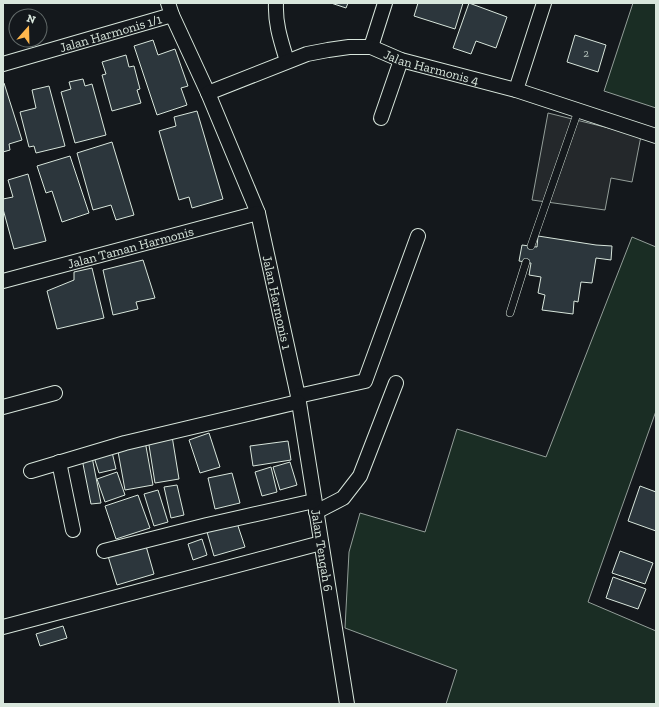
<svg xmlns="http://www.w3.org/2000/svg" width="659" height="707" font-family="'Zilla Slab',serif">
	<rect width="100%" height="100%" fill="#14181c"/>
	<g fill="#1a2d24" stroke="#939e99">
		<path d="M 633,3 L 656,3 L 656,108 L 604,91 Z"/>
		<path d="M 632,237 L 656,247 L 656,411 L 588,602 L 656,631 L 656,704 L 446,704 L 457,670 L 345,628 L 349,552 L 360,513 L 425,532 L 457,429 L 546,457 Z"/>
	</g>
	<path fill="#24282b" stroke="#939e99" d="M 548,113 L 641,136 L 632,182 L 611,178 L 605,210 L 532,200 Z"/>
	<g fill="#2c363c" stroke="#d8e6dc">
		<path d="M 331,3 L 348,3 L 346,8 Z"/>
		<path d="M 418,3 L 463,3 L 455,29 L 414,16 Z"/>
		<path d="M 469,3 L 507,17 L 496,48 L 476,41 L 471,54 L 453,48 Z"/>
		<path d="M 575,35 L 606,45 L 598,72 L 567,62 Z"/>
		<path d="M 153,40 L 158,55 L 175,49 L 188,86 L 181,88 L 187,105 L 157,115 L 134,46 Z"/>
		<path d="M 126,55 L 129,67 L 134,66 L 140,89 L 137,90 L 141,103 L 112,111 L 102,75 L 106,74 L 102,62 Z"/>
		<path d="M 83,79 L 85,86 L 92,84 L 106,135 L 75,143 L 61,92 L 71,89 L 69,82 Z"/>
		<path d="M 4,83 L 22,140 L 9,144 L 10,150 L 3,152 L 3,84 Z"/>
		<path d="M 49,86 L 65,146 L 36,153 L 34,146 L 29,147 L 20,112 L 36,108 L 32,90 Z"/>
		<path d="M 197,111 L 223,199 L 192,208 L 189,197 L 179,200 L 159,131 L 176,126 L 174,117 Z"/>
		<path d="M 112,142 L 134,215 L 116,220 L 111,205 L 93,210 L 77,153 Z"/>
		<path d="M 70,156 L 89,213 L 62,222 L 52,191 L 46,193 L 37,166 Z"/>
		<path d="M 28,174 L 46,241 L 14,249 L 3,209 L 3,199 L 13,197 L 8,180 Z"/>
		<path d="M 538,236 L 596,245 L 612,246 L 611,260 L 596,258 L 592,283 L 581,282 L 578,302 L 574,301 L 573,314 L 542,310 L 545,295 L 538,293 L 541,277 L 529,275 L 531,263 L 519,261 L 522,245 L 537,247 Z"/>
		<path d="M 143,260 L 155,298 L 136,302 L 138,309 L 113,315 L 103,270 Z"/>
		<path d="M 92,268 L 104,318 L 57,329 L 47,291 L 74,280 L 74,272 Z"/>
		<path d="M 209,433 L 220,467 L 200,473 L 189,440 Z"/>
		<path d="M 172,436 L 179,479 L 155,483 L 148,439 Z"/>
		<path d="M 145,441 L 153,485 L 125,490 L 117,446 Z"/>
		<path d="M 288,441 L 291,460 L 253,466 L 250,446 Z"/>
		<path d="M 112,452 L 116,469 L 99,473 L 94,457 Z"/>
		<path d="M 92,457 L 101,503 L 91,504 L 82,459 Z"/>
		<path d="M 290,462 L 297,485 L 280,490 L 273,467 Z"/>
		<path d="M 271,467 L 277,492 L 262,496 L 255,472 Z"/>
		<path d="M 117,472 L 125,495 L 105,502 L 97,479 Z"/>
		<path d="M 232,473 L 240,503 L 215,509 L 208,478 Z"/>
		<path d="M 177,485 L 184,515 L 171,518 L 164,487 Z"/>
		<path d="M 640,486 L 656,492 L 656,531 L 628,521 Z"/>
		<path d="M 158,490 L 168,522 L 154,526 L 144,494 Z"/>
		<path d="M 138,495 L 150,528 L 116,539 L 105,506 Z"/>
		<path d="M 237,523 L 245,547 L 214,556 L 207,532 Z"/>
		<path d="M 202,539 L 207,555 L 193,560 L 188,544 Z"/>
		<path d="M 146,546 L 154,574 L 117,585 L 108,556 Z"/>
		<path d="M 620,551 L 653,563 L 645,584 L 612,573 Z"/>
		<path d="M 613,577 L 646,589 L 638,609 L 606,598 Z"/>
		<path d="M 63,626 L 67,638 L 40,646 L 36,634 Z"/>
	</g>
	<g fill="none" stroke-linecap="round" stroke-linejoin="round">
		<defs>
			<g id="lane">
				<path d="M 531,246 L 578,111"/>
				<path d="M 510,313 L 526,262"/>
			</g>
			<g id="street">
				<path id="s1" d="M 168,3 L 172,15 L 208,93 L 258,213 L 298,396 L 347,704"/>
				<path d="M 276,3 C 275,24 281,41 287,61"/>
				<path d="M 371,47 L 385,3"/>
				<path id="s2" d="M 3,64 L 172,15"/>
				<path d="M 516,90 L 544,3"/>
				<path id="s3" d="M 208,93 L 307,54 L 328,50 L 349,47 L 371,47 L 401,60 L 516,90 L 656,136"/>
				<path d="M 381,118 L 401,60"/>
				<path id="s4" d="M 3,281 L 258,213"/>
				<path d="M 298,396 L 365,381 L 418,236"/>
				<path d="M 3,407 L 55,393"/>
				<path d="M 59,462 L 73,530"/>
				<path d="M 31,471 L 125,443 L 298,402"/>
				<path d="M 316,512 L 343,498 L 360,476 L 396,383"/>
				<path d="M 104,551 L 207,525 L 314,501"/>
				<path d="M 3,627 L 321,543"/>
			</g>
		</defs>
		<use href="#lane" stroke="#d8e6dc" stroke-width="8"/>
		<use href="#street" stroke="#d8e6dc" stroke-width="16"/>
		<use href="#lane" stroke="#14181c" stroke-width="7"/>
		<use href="#street" stroke="#14181c" stroke-width="14"/>
	</g>
	<g text-anchor="middle" stroke-width="3" stroke-linejoin="round" paint-order="stroke">
		<g font-size="11" fill="#adbab4">
			<text x="586" y="57">2</text>
		</g>
		<g font-size="13" fill="#d8e6dc" stroke="#14181c">
			<text dy="5" stroke="none"><textPath href="#s2" startOffset="112">Jalan Harmonis 1/1</textPath></text>
			<text dy="5" stroke="none"><textPath href="#s3" startOffset="235">Jalan Harmonis 4</textPath></text>
			<text dy="5" stroke="none"><textPath href="#s4" startOffset="132">Jalan Taman Harmonis</textPath></text>
			<text dy="5" stroke="none"><textPath href="#s1" startOffset="320">Jalan Harmonis 1</textPath></text>
			<text dy="5" stroke="none"><textPath href="#s1" startOffset="572">Jalan Tengah 6</textPath></text>
		</g>
	</g>
	<rect width="659" height="707" fill="none" stroke="#d8e6dc" stroke-width="8"/>
	<g transform="translate(28 28) rotate(20)"><circle r="19" fill="#14181c" stroke="#626a69"/>
	<path d="M0-3L7 15L0 10L-7 15Z" fill="#ffb74d"/>
	<text y="-6" font-size="11" font-weight="bold" text-anchor="middle" fill="#d8e6dc">N</text>
	</g>
</svg>
